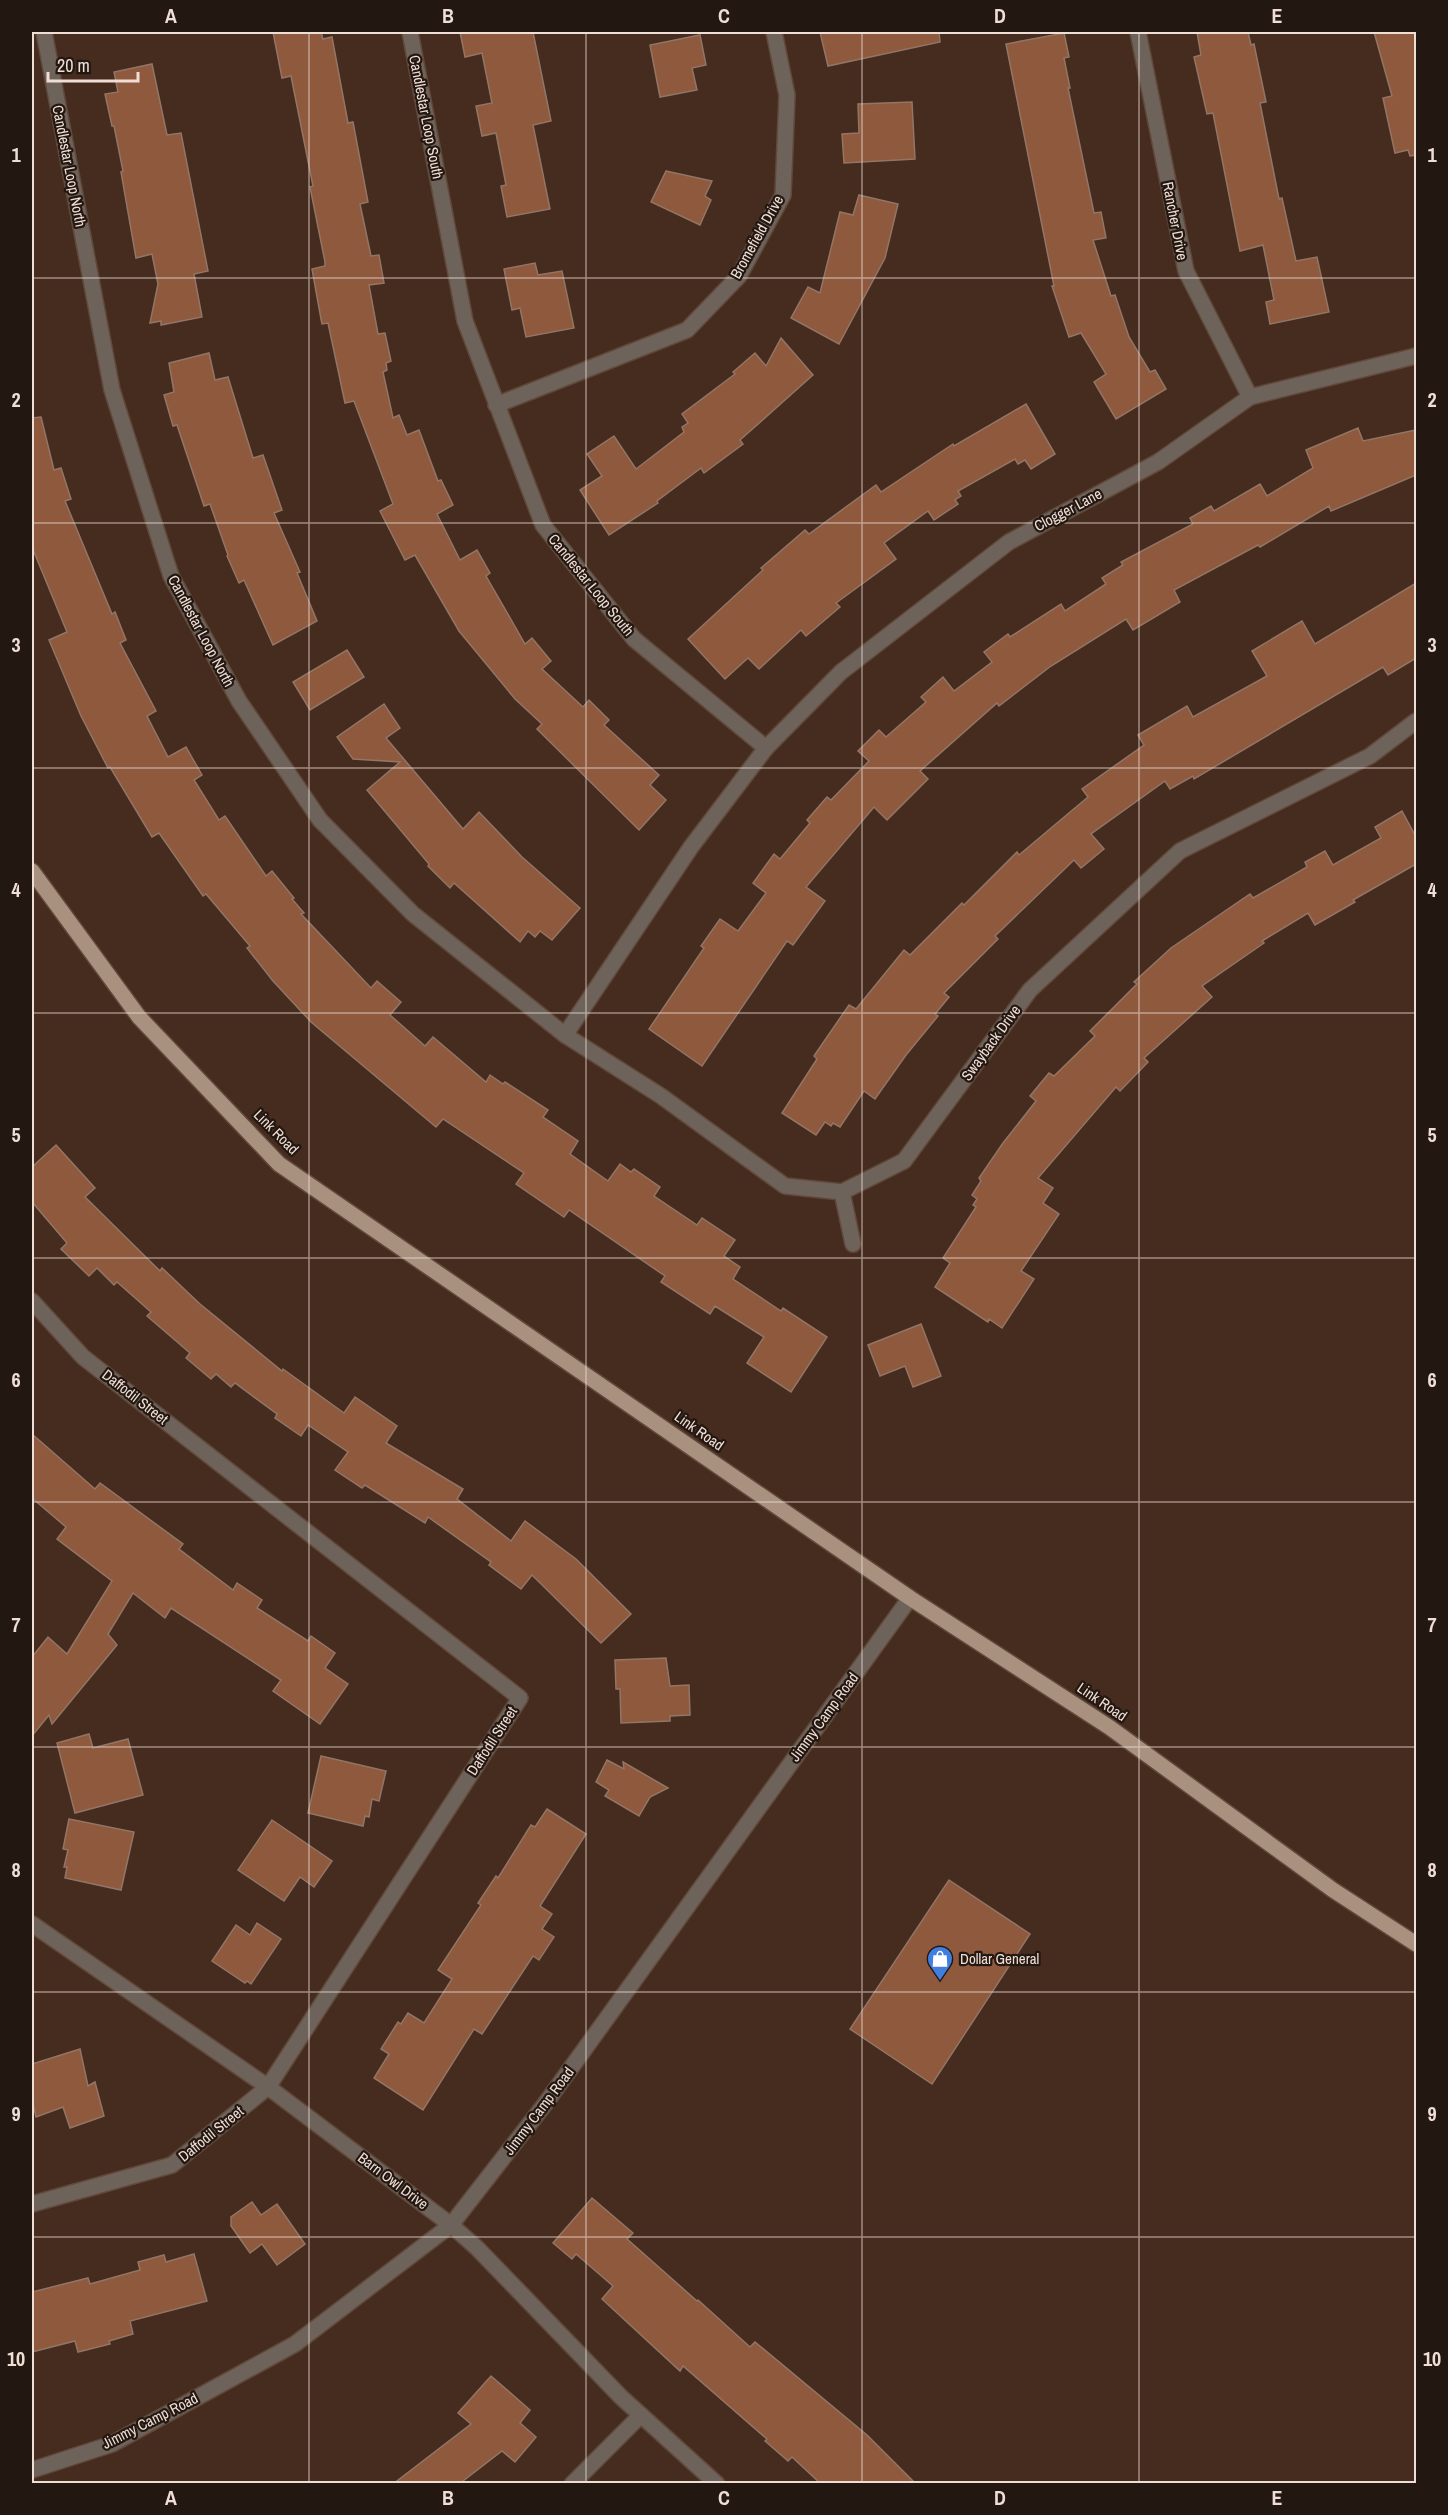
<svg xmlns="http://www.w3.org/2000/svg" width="1448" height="2515" font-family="'Archivo Narrow',sans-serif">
	<rect width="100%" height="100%" fill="#452c1e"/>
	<g fill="#8e593d" stroke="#937566" stroke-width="1.5">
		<path d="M 273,32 L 321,32 L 323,39 L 332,37 L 348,123 L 353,122 L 368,202 L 360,204 L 371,256 L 379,255 L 384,283 L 369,285 L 378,334 L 385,333 L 391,361 L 386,363 L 387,370 L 383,372 L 393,418 L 399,415 L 407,435 L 419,430 L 438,481 L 441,480 L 453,505 L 437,514 L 460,560 L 477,550 L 490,573 L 486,576 L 525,644 L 532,638 L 551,661 L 542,669 L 583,707 L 589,700 L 609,720 L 604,725 L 659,775 L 650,785 L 666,800 L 639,830 L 537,729 L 542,724 L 515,699 L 459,631 L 415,555 L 405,560 L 380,511 L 393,504 L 354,401 L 345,403 L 328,323 L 322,324 L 321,319 L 312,269 L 325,266 L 325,262 L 310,187 L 313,186 L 291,76 L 282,78 Z"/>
		<path d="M 460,32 L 533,32 L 551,121 L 533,125 L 550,209 L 507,217 L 501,186 L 506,185 L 496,133 L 482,136 L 476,106 L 492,103 L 482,53 L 465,57 Z"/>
		<path d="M 820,32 L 939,32 L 940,42 L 828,66 Z"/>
		<path d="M 1197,32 L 1248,32 L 1251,45 L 1254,44 L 1266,102 L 1260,103 L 1279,199 L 1282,198 L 1296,261 L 1317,257 L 1329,312 L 1270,324 L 1266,302 L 1274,300 L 1263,245 L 1240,251 L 1213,113 L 1207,114 L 1194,57 L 1201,55 Z"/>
		<path d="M 1374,32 L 1416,32 L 1416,155 L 1410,156 L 1408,150 L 1395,153 L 1383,98 L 1392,96 Z"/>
		<path d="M 1064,33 L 1069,57 L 1064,58 L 1070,88 L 1068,88 L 1094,213 L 1101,212 L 1106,238 L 1093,240 L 1111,296 L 1115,295 L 1129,337 L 1150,372 L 1155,370 L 1166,389 L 1116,419 L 1094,382 L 1106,374 L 1081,333 L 1069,337 L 1052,286 L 1054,286 L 1006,44 Z"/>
		<path d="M 700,35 L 706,65 L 692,68 L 697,90 L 660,97 L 650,45 Z"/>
		<path d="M 152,64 L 167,135 L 181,133 L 208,271 L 194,274 L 202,317 L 161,325 L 161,321 L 150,323 L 158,284 L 152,254 L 136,258 L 121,172 L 123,171 L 114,126 L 112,126 L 105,94 L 118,92 L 114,72 Z"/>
		<path d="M 912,102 L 915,159 L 844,163 L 842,134 L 859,133 L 858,104 Z"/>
		<path d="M 666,171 L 712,181 L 705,196 L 711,200 L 700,225 L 651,202 Z"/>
		<path d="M 859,195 L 898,204 L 885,258 L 839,344 L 791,318 L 808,287 L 820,293 L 840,212 L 853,215 Z"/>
		<path d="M 535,263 L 538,275 L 562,271 L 574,328 L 526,337 L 520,308 L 512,310 L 504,269 Z"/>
		<path d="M 781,338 L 813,375 L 740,440 L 743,444 L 704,473 L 701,468 L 657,501 L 658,503 L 609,535 L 580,490 L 602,476 L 587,454 L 614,436 L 636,469 L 684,432 L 682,427 L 688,423 L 682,414 L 735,374 L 733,372 L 755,353 L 766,366 Z"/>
		<path d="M 209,353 L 215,380 L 228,377 L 253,458 L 263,455 L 282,510 L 274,513 L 300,572 L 297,573 L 317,621 L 273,645 L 244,580 L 239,583 L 227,556 L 228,555 L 210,504 L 204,506 L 177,425 L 173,426 L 164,395 L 174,392 L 169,363 Z"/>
		<path d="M 1026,404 L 1055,454 L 1031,469 L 1025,460 L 1018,464 L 1015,459 L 958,491 L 961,496 L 955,500 L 958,504 L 934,520 L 928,511 L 884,543 L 896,559 L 836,603 L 840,607 L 806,636 L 801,630 L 759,669 L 748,658 L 725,679 L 688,639 L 763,570 L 761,568 L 805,530 L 809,534 L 876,485 L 881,492 L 953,444 L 954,446 Z"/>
		<path d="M 41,417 L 54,470 L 61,468 L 71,499 L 65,501 L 112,614 L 115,612 L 126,640 L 120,643 L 156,711 L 147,716 L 168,757 L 186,747 L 202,775 L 194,780 L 219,820 L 225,816 L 266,876 L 272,871 L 294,898 L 292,899 L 304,913 L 301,914 L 371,988 L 377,981 L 401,1002 L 390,1015 L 425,1046 L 433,1037 L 486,1082 L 490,1075 L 503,1084 L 505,1082 L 548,1110 L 543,1117 L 578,1141 L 570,1154 L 608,1181 L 620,1164 L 631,1172 L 634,1169 L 660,1187 L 654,1196 L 697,1225 L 702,1218 L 735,1240 L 724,1256 L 740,1267 L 733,1279 L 781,1311 L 783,1308 L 827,1337 L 791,1392 L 747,1363 L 764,1337 L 715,1306 L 710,1314 L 661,1282 L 665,1276 L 569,1210 L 564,1217 L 516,1184 L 524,1173 L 443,1119 L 436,1127 L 311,1022 L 273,981 L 247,948 L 250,946 L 206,894 L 203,896 L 159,833 L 152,837 L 110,767 L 108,768 L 81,716 L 49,640 L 67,632 L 32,547 L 32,418 Z"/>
		<path d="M 1358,428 L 1363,441 L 1416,430 L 1416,475 L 1331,511 L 1329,506 L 1260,547 L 1258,545 L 1174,590 L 1180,602 L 1133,630 L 1126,619 L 1051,666 L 999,706 L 997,703 L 920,771 L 928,779 L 887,820 L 874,807 L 806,887 L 825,901 L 793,945 L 787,941 L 702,1066 L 649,1029 L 704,948 L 701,946 L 720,919 L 738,931 L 766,893 L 753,883 L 774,854 L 780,859 L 810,823 L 807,820 L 827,797 L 831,800 L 869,761 L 858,751 L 879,730 L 886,737 L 926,702 L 921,697 L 943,677 L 954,691 L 992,662 L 984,652 L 1008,634 L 1010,637 L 1061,604 L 1065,611 L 1106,584 L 1102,578 L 1123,565 L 1121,562 L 1193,524 L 1190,518 L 1211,506 L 1214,511 L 1260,484 L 1267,496 L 1313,468 L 1306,450 Z"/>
		<path d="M 1416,583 L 1416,658 L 1388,675 L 1383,667 L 1194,779 L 1193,776 L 1170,789 L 1165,781 L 1091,834 L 1104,849 L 1081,868 L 1074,860 L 995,936 L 998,939 L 944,993 L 949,997 L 935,1014 L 938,1016 L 906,1055 L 875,1099 L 864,1091 L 840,1127 L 833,1123 L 831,1126 L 825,1122 L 816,1135 L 782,1113 L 817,1059 L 814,1056 L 849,1005 L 856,1009 L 904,950 L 910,955 L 962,903 L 964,905 L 1017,852 L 1019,855 L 1088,797 L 1082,789 L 1144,745 L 1138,735 L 1187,706 L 1193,717 L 1267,676 L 1252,651 L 1302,621 L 1315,644 Z"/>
		<path d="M 347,650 L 364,677 L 310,710 L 293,682 Z"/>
		<path d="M 384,704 L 400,728 L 386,738 L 463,829 L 479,812 L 522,857 L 580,908 L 552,940 L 540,931 L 535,937 L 528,931 L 520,942 L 454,883 L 450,888 L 428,866 L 429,864 L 367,790 L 400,762 L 353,759 L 337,737 Z"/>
		<path d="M 1402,811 L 1416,837 L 1416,864 L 1353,900 L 1355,902 L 1315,925 L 1308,913 L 1262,941 L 1264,943 L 1202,986 L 1212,997 L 1144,1058 L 1148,1062 L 1120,1091 L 1116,1087 L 1038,1178 L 1053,1188 L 1043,1203 L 1059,1214 L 1021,1271 L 1034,1279 L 1002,1328 L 989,1319 L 988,1322 L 935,1287 L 950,1263 L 943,1258 L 976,1207 L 973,1205 L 977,1199 L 972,1195 L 981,1181 L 979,1178 L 1003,1143 L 1036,1101 L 1030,1096 L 1049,1073 L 1054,1076 L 1095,1036 L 1090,1031 L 1137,984 L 1134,982 L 1171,948 L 1250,894 L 1253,898 L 1307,867 L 1305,862 L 1325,851 L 1333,865 L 1381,838 L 1375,827 Z"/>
		<path d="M 56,1145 L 95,1188 L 85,1197 L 160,1271 L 162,1268 L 200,1304 L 282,1371 L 283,1369 L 344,1413 L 355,1397 L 397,1426 L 386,1443 L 463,1489 L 457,1499 L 511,1541 L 525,1521 L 576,1559 L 631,1614 L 601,1643 L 532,1575 L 521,1589 L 489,1565 L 491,1562 L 428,1517 L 425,1523 L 365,1485 L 362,1488 L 335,1470 L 348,1452 L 308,1425 L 301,1436 L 275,1418 L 277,1414 L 235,1383 L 231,1387 L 216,1374 L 211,1379 L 186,1358 L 190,1353 L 147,1316 L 151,1312 L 117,1282 L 114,1285 L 97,1268 L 89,1276 L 61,1249 L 67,1243 L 32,1202 L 32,1167 Z"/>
		<path d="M 921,1324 L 941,1376 L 913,1387 L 905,1366 L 880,1376 L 868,1345 Z"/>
		<path d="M 32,1434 L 95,1489 L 100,1483 L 183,1544 L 179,1549 L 233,1590 L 237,1583 L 262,1600 L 257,1608 L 308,1641 L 311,1636 L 335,1653 L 325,1668 L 348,1684 L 320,1724 L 273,1691 L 281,1680 L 171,1608 L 165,1618 L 133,1593 L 108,1634 L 117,1645 L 52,1724 L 49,1715 L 32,1736 L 32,1657 L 48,1637 L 67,1654 L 112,1581 L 57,1539 L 66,1527 L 32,1498 Z"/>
		<path d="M 666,1658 L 670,1686 L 689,1685 L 690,1715 L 670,1716 L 670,1721 L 621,1723 L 620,1689 L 616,1689 L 615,1660 Z"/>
		<path d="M 89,1734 L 93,1748 L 128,1739 L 143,1795 L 75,1813 L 57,1743 Z"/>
		<path d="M 321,1756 L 386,1771 L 379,1801 L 372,1799 L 369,1817 L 365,1816 L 363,1826 L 308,1813 Z"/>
		<path d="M 607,1760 L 624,1769 L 623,1762 L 668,1788 L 650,1797 L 639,1816 L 605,1796 L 609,1790 L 596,1782 Z"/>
		<path d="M 547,1809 L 586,1834 L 540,1906 L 552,1914 L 542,1929 L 554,1937 L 539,1960 L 533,1956 L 482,2034 L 474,2029 L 423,2110 L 374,2078 L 389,2054 L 381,2049 L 398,2022 L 401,2024 L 408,2013 L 424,2023 L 452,1979 L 438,1970 L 481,1905 L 478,1903 L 496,1876 L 498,1878 L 531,1825 L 535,1827 Z"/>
		<path d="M 69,1819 L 134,1832 L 121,1890 L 65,1878 L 67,1867 L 64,1867 L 68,1850 L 63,1849 Z"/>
		<path d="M 272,1820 L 332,1861 L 314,1887 L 300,1877 L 284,1901 L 238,1870 Z"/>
		<path d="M 949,1880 L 1030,1934 L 932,2084 L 850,2029 Z"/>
		<path d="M 257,1923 L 281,1939 L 251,1984 L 247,1981 L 245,1983 L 212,1961 L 236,1925 L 250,1935 Z"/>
		<path d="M 80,2049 L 88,2086 L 95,2082 L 104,2116 L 70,2128 L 63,2107 L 36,2117 L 32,2099 L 32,2064 Z"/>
		<path d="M 592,2198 L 633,2233 L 627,2239 L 697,2301 L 698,2300 L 750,2347 L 755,2342 L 867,2435 L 916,2484 L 821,2484 L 792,2457 L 788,2461 L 765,2441 L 767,2439 L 683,2366 L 680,2371 L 602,2299 L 613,2286 L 576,2254 L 572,2259 L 553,2243 Z"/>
		<path d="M 252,2202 L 261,2215 L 277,2204 L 305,2244 L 277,2265 L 262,2244 L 250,2253 L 231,2226 L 231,2217 Z"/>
		<path d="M 194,2254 L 207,2301 L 130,2321 L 133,2334 L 109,2341 L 110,2344 L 78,2352 L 75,2341 L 32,2352 L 32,2292 L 88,2278 L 90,2284 L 140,2270 L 138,2262 L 164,2255 L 166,2262 Z"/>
		<path d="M 491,2376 L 530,2410 L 520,2423 L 536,2437 L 515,2462 L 502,2451 L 459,2484 L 393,2484 L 471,2424 L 458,2413 Z"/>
	</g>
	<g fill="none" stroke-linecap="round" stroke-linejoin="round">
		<defs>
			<g id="minor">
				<path d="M 44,32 L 112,390 L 171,576 L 239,701 L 320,820 L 413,914 L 565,1035 L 661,1096 L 785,1186 L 842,1192 L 904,1161 L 1030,990 L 1180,851 L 1370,756 L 1416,721"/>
				<path d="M 410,32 L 465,321 L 543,525 L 634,639 L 766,748 L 691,847 L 565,1035"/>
				<path d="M 1138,32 L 1186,271 L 1250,397"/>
				<path d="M 496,405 L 687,330 L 739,276 L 783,195 L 787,95 L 774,32"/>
				<path d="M 766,748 L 841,672 L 1009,542 L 1158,462 L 1250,397 L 1416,356"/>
				<path d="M 842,1192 L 853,1244"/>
				<path d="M 32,1301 L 83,1357 L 520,1698 L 268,2087 L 172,2165 L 32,2204"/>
				<path d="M 32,1924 L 268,2087 L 451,2225 L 477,2248 L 621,2397 L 717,2484"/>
				<path d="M 32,2470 L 112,2444 L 295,2344 L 451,2225 L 545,2104 L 910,1598"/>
				<path d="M 572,2484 L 641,2415"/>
			</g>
			<path id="major" d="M 32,871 L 139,1017 L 279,1164 L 910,1598 L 1109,1727 L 1333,1890 L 1416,1944"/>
		</defs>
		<use href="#minor" stroke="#60483b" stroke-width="18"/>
		<use href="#major" stroke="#60483b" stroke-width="18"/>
		<use href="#minor" stroke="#6e635a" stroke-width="15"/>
		<use href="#major" stroke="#a8927f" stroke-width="15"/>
	</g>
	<path fill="none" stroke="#efded5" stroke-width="1.5" stroke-opacity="0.55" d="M 309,32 L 309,2484M 586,32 L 586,2484M 862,32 L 862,2484M 1139,32 L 1139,2484M 32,278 L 1416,278M 32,523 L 1416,523M 32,768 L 1416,768M 32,1013 L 1416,1013M 32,1258 L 1416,1258M 32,1502 L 1416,1502M 32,1747 L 1416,1747M 32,1992 L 1416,1992M 32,2237 L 1416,2237"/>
	<defs>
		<symbol id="shop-pin" viewBox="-11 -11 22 30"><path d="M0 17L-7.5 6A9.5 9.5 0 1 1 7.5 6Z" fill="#3f7fe0" stroke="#231711"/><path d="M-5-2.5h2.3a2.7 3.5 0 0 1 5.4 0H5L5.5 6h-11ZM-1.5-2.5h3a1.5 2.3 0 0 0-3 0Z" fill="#fff"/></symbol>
	</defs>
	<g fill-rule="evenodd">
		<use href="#shop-pin" x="925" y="1944" width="30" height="40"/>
	</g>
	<g text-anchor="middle" stroke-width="4.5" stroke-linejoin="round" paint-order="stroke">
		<g font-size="15" fill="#efded5" stroke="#231711">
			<text transform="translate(426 117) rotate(79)" y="5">Candlestar Loop South</text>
			<text transform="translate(69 166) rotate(79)" y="5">Candlestar Loop North</text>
			<text transform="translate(1175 221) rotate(79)" y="5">Rancher Drive</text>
			<text transform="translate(757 237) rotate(-61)" y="5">Bromefield Drive</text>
			<text transform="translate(1068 510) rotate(-28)" y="5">Clogger Lane</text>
			<text transform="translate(591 585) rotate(51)" y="5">Candlestar Loop South</text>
			<text transform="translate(201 631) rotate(62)" y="5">Candlestar Loop North</text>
			<text transform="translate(991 1043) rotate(-54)" y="5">Swayback Drive</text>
			<text transform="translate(276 1132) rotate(45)" y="5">Link Road</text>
			<text transform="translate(135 1397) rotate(38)" y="5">Daffodil Street</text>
			<text transform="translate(699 1431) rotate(35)" y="5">Link Road</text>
			<text transform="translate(1102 1702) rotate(34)" y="5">Link Road</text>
			<text transform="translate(824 1717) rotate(-54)" y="5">Jimmy Camp Road</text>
			<text transform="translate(492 1741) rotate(-57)" y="5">Daffodil Street</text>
			<text transform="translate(539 2111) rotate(-53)" y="5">Jimmy Camp Road</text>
			<text transform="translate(211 2134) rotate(-39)" y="5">Daffodil Street</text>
			<text transform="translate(393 2181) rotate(37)" y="5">Barn Owl Drive</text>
			<text transform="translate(150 2421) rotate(-27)" y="5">Jimmy Camp Road</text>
		</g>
		<g font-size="15" fill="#efded5" stroke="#231711" text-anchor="start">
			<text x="960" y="1964">Dollar General</text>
		</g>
	</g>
	<rect width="1448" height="2515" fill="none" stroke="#231711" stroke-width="66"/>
	<path d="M48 72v9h90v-9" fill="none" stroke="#efded5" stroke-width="3"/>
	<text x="57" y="72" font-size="18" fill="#efded5" stroke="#231711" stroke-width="4.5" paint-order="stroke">20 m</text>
	<rect x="33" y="33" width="1382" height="2449" fill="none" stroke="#efded5" stroke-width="2"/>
	<g font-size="20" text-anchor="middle" font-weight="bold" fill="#efded5">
		<text x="171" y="23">A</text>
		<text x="448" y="23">B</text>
		<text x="724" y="23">C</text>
		<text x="1000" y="23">D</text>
		<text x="1277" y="23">E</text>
		<text x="16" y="162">1</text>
		<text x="1432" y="162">1</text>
		<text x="16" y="407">2</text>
		<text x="1432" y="407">2</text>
		<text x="16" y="652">3</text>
		<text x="1432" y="652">3</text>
		<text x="16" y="897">4</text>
		<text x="1432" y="897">4</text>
		<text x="16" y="1142">5</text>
		<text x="1432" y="1142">5</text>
		<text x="16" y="1387">6</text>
		<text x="1432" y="1387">6</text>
		<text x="16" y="1632">7</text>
		<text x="1432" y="1632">7</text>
		<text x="16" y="1877">8</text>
		<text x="1432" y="1877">8</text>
		<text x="16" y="2121">9</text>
		<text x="1432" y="2121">9</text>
		<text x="16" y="2366">10</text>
		<text x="1432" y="2366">10</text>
		<text x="171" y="2505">A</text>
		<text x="448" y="2505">B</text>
		<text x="724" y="2505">C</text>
		<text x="1000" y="2505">D</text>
		<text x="1277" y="2505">E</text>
	</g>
</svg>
